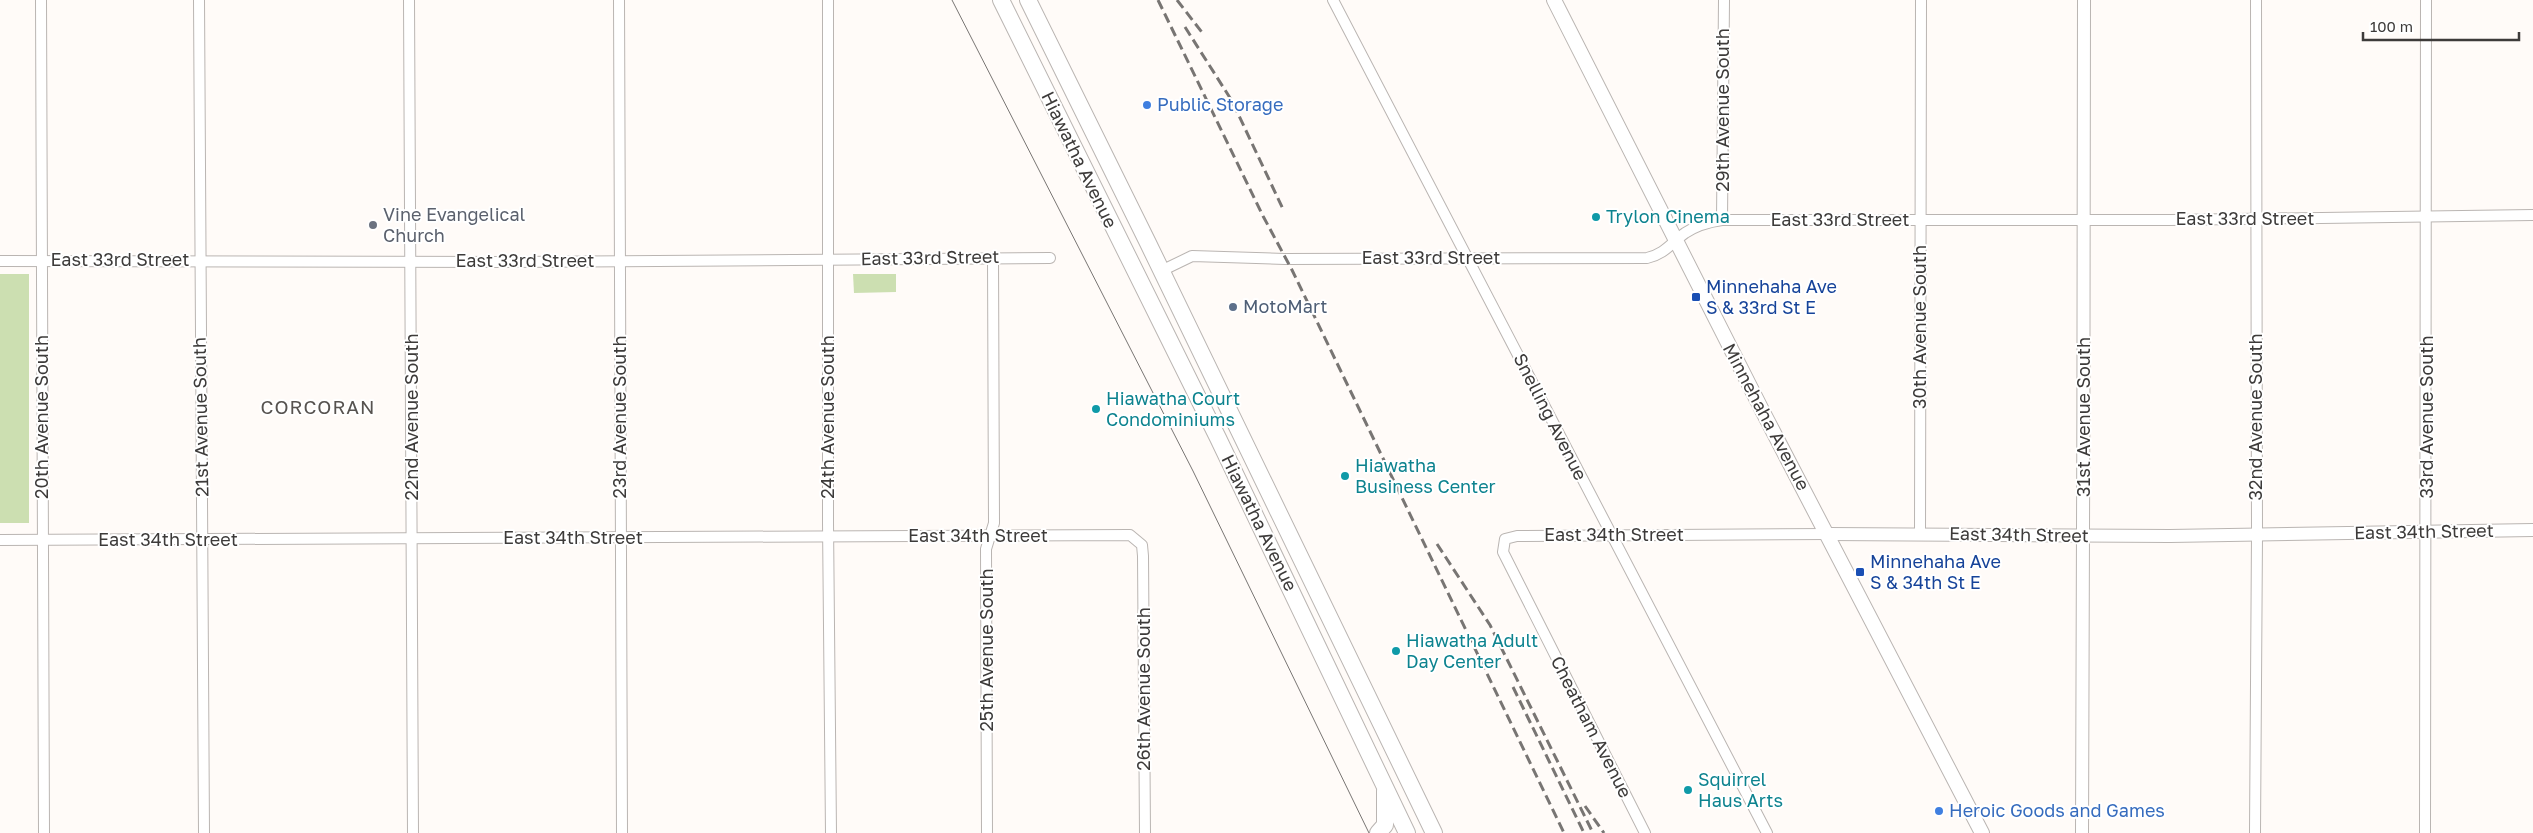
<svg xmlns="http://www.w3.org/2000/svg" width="2533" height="833" font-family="'Golos Text',sans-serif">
	<rect width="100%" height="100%" fill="#fffbf8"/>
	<g fill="#ccdfb1">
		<rect x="0" y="274" width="29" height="249"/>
		<path d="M 853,274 L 896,274 L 896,292 L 854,293 Z"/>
	</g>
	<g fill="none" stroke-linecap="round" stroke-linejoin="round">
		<defs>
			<g id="minor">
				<path d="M 41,0 L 44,833"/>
				<path d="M 199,0 L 204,833"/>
				<path d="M 409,0 L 413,833"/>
				<path d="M 619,0 L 622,833"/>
				<path d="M 828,0 L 828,523 L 831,833"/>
				<path d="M 1333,0 L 1767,833"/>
				<path d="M 1722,220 L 1724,0"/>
				<path d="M 0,261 L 514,262 L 1050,258"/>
				<path d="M 1161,271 L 1192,256 L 1285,259 L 1647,258 C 1665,254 1671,243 1685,233 C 1697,225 1708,222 1722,220 L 2170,220 L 2533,215"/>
				<path d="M 1920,534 L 1921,0"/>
				<path d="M 0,540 L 1130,535 L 1142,545 L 1143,556 L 1145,833"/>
				<path d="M 987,833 L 986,549 L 994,523 L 993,258"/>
				<path d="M 1645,833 L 1503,552 L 1505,539 L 1517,536 L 1828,534"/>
				<path d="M 2255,833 L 2257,535 L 2256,0"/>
				<path d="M 2425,833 L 2426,0"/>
			</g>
			<g id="tertiary">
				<path d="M 1828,534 L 2170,536 L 2533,530"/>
				<path d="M 2082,833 C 2085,555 2082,278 2084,0"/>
			</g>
			<path id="secondary" d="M 1554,0 L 1764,414 L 1982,833"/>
			<g id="trunk">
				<path d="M 1001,0 L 1218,438 L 1407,833"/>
				<path d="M 1028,0 L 1148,243 L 1434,833"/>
				<path d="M 1378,833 L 1385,825 L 1385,791"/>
			</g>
		</defs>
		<use href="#minor" stroke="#bab5b2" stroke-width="12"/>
		<use href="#tertiary" stroke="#bab5b2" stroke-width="14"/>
		<use href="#secondary" stroke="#bab5b2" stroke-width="16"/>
		<use href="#trunk" stroke="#bab5b2" stroke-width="18"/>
		<use href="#minor" stroke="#fff" stroke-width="10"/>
		<use href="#tertiary" stroke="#fff" stroke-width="12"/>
		<use href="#secondary" stroke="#fff" stroke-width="14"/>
		<use href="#trunk" stroke="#fff" stroke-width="16"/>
		<path stroke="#787573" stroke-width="1" d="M 952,0 L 1193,471 L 1369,833"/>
		<g stroke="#787573" stroke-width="3" stroke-dasharray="10 5" stroke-linecap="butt">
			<path d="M 1158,0 L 1263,216 L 1292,270 L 1564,833"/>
			<path d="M 1177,0 L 1204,35"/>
			<path d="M 1185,27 L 1232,101 L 1283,209"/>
			<path d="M 1437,544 L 1490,625 L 1593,833"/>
			<path d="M 1513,687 L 1584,833"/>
			<path d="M 1585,806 L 1604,833"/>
		</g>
	</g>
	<g fill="#3f7fe0" stroke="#fff" stroke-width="2">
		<circle cx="1147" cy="105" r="5"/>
		<circle cx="1939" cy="811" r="5"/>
	</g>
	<g fill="#0f9aa8" stroke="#fff" stroke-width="2">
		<circle cx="1596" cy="217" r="5"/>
		<circle cx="1096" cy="409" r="5"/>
		<circle cx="1345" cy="476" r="5"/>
		<circle cx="1396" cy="651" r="5"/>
		<circle cx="1688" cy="790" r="5"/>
	</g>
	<circle fill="#6b7280" stroke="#fff" stroke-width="2" cx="373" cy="225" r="5"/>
	<g fill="#1a4fb4" stroke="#fff" stroke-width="2">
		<rect x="1691" y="292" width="10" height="10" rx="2.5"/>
		<rect x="1855" y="567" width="10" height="10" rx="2.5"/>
	</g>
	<circle fill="#5c6f8a" stroke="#fff" stroke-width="2" cx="1233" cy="307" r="5"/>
	<g text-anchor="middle" stroke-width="4" stroke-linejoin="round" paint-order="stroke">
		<g font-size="18" fill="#366cbe" stroke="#fff" text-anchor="start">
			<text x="1157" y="111">Public Storage</text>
			<text x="1949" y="817">Heroic Goods and Games</text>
		</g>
		<g font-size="18" fill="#3d3b3a" stroke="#fff">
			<text transform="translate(1723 110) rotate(-90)" y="6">29th Avenue South</text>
			<text transform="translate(1079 160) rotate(64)" y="6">Hiawatha Avenue</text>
			<text x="2245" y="225">East 33rd Street</text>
			<text x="1840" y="226">East 33rd Street</text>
			<text transform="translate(930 258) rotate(-1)" y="6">East 33rd Street</text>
			<text x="1431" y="264">East 33rd Street</text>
			<text x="120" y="266">East 33rd Street</text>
			<text x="525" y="267">East 33rd Street</text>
			<text transform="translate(1920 327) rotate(-90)" y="6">30th Avenue South</text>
			<text transform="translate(42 417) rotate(-90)" y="6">20th Avenue South</text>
			<text transform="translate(201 417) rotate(-91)" y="6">21st Avenue South</text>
			<text transform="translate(412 417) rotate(-90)" y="6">22nd Avenue South</text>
			<text transform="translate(620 417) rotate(-90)" y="6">23rd Avenue South</text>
			<text transform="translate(828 417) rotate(-90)" y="6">24th Avenue South</text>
			<text transform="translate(1550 417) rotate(63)" y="6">Snelling Avenue</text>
			<text transform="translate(1766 417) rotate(62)" y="6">Minnehaha Avenue</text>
			<text transform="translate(2084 417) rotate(-90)" y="6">31st Avenue South</text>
			<text transform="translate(2256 417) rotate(-90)" y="6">32nd Avenue South</text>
			<text transform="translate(2427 417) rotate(-90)" y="6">33rd Avenue South</text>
			<text transform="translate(1259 523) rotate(64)" y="6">Hiawatha Avenue</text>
			<text transform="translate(2424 532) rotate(-1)" y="6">East 34th Street</text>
			<text x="1614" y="541">East 34th Street</text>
			<text transform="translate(2019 535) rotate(1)" y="6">East 34th Street</text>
			<text x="978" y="542">East 34th Street</text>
			<text x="573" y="544">East 34th Street</text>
			<text x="168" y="546">East 34th Street</text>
			<text transform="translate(987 650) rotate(-90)" y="6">25th Avenue South</text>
			<text transform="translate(1144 689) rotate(-90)" y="6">26th Avenue South</text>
			<text transform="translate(1591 727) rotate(63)" y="6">Cheatham Avenue</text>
		</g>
		<g font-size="18" fill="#5b616d" stroke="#fff" text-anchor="start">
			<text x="383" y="221">Vine Evangelical<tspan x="383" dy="21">Church</tspan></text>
		</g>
		<g font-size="18" fill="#0d838f" stroke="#fff" text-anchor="start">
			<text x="1606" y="223">Trylon Cinema</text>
			<text x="1106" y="405">Hiawatha Court<tspan x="1106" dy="21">Condominiums</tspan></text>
			<text x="1355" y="472">Hiawatha<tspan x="1355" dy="21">Business Center</tspan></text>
			<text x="1406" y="647">Hiawatha Adult<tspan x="1406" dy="21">Day Center</tspan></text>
			<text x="1698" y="786">Squirrel<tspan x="1698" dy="21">Haus Arts</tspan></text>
		</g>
		<g font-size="18" fill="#164399" stroke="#fff" text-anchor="start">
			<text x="1706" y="293">Minnehaha Ave<tspan x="1706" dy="21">S &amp; 33rd St E</tspan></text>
			<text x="1870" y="568">Minnehaha Ave<tspan x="1870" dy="21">S &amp; 34th St E</tspan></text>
		</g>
		<g font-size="18" fill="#4e5e75" stroke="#fff" text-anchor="start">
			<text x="1243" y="313">MotoMart</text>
		</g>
		<g font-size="19" letter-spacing="1" fill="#575350" stroke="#fff">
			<text x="318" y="414">CORCORAN</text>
		</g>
	</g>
	<path d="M2363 32v8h156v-8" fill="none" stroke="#3d3b3a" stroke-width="2.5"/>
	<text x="2370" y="32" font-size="15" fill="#3d3b3a" stroke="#ffffff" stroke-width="4" paint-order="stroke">100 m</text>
</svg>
